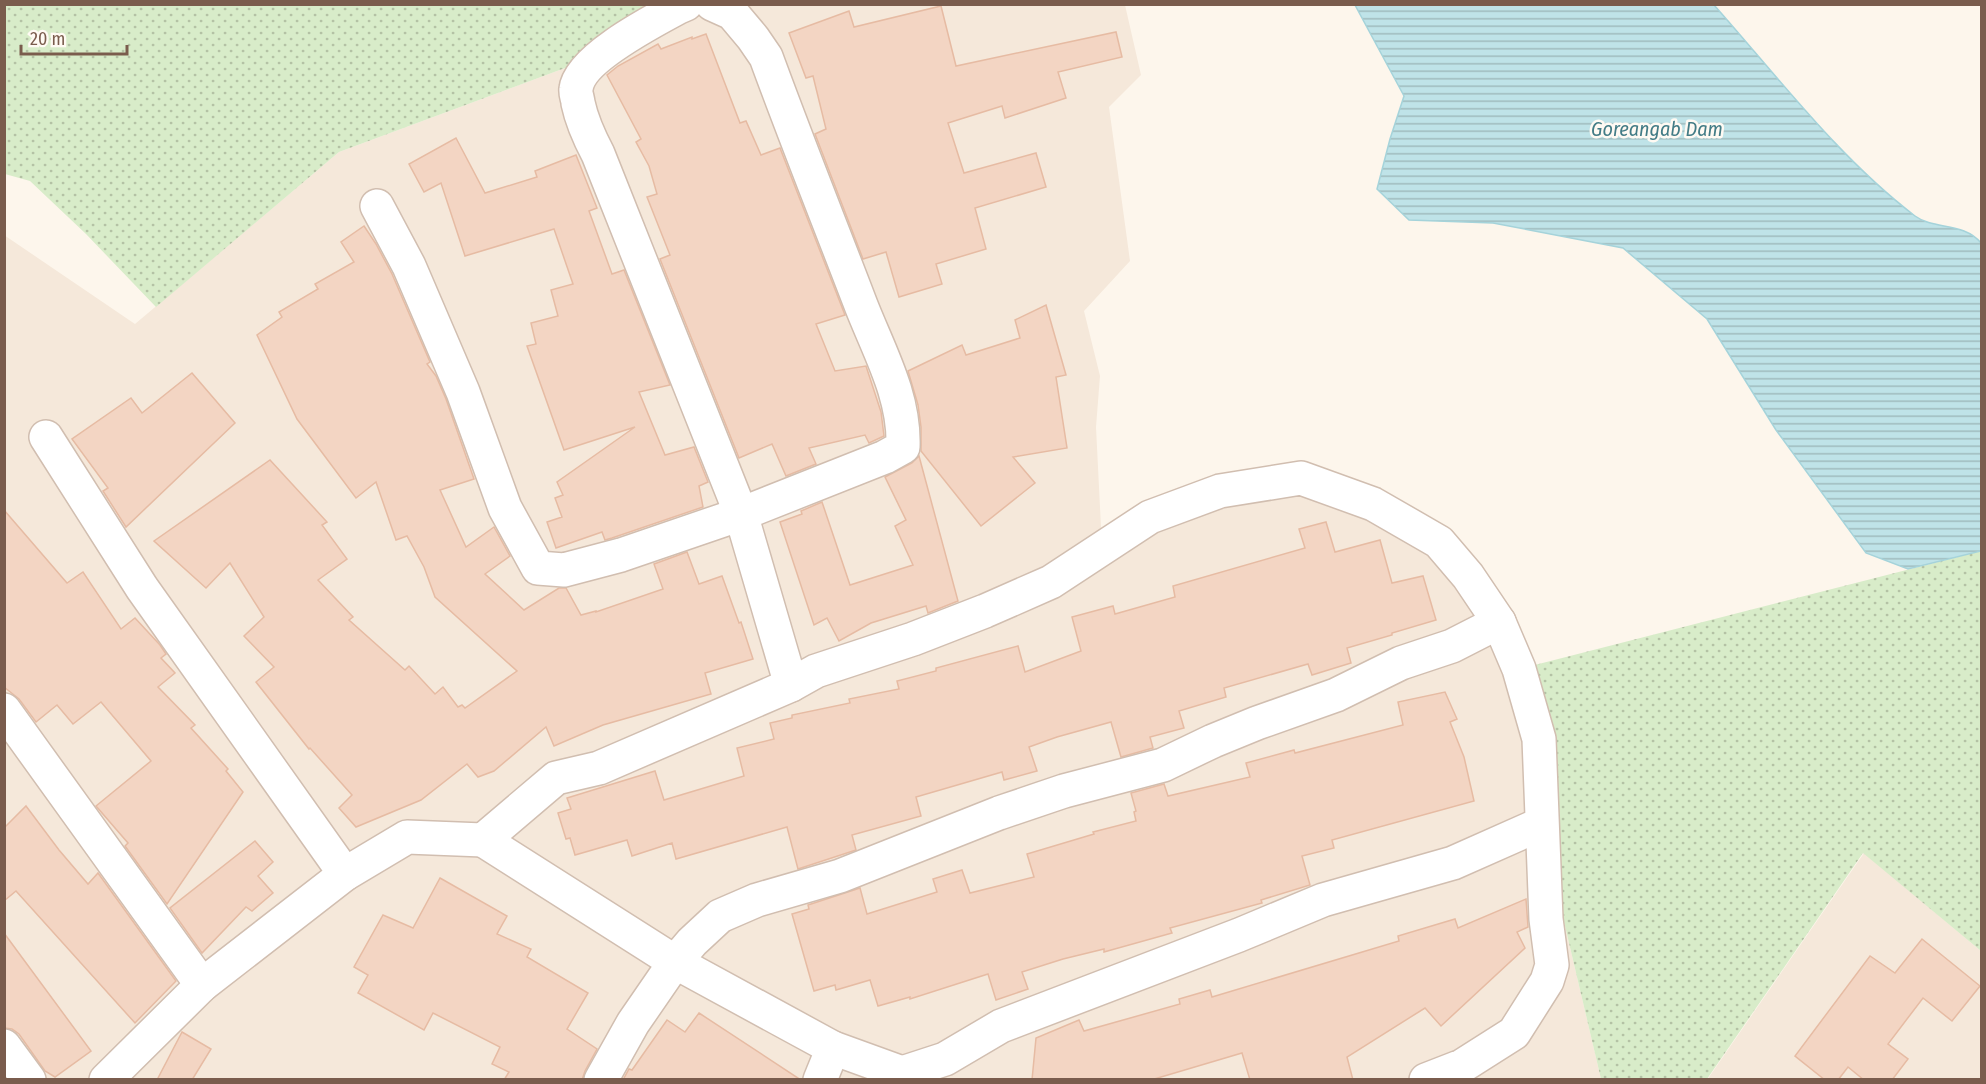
<svg xmlns="http://www.w3.org/2000/svg" width="1986" height="1084" font-family="'Fira Sans Condensed',sans-serif">
	<defs>
		<pattern id="grass-dots" width="8" height="8" patternUnits="userSpaceOnUse" patternTransform="scale(1.5)"><rect width="8" height="8" fill="#d8ecc9"/><path d="M2 2h.1M6 6h.1" fill="none" stroke="#b4c2a5" stroke-width="1.8" stroke-linecap="round"/></pattern>
		<pattern id="water-rules" width="6" height="5" patternUnits="userSpaceOnUse" patternTransform="scale(1.5)"><rect width="6" height="5" fill="#bfe3e8"/><path d="M0 2.5h6" fill="none" stroke="#a0bbbe"/></pattern>
	</defs>
	<rect width="100%" height="100%" fill="#fdf6ec"/>
	<g fill="#f5e8da">
		<path d="M 682,5 L 1125,5 L 1141,75 L 1109,107 L 1130,261 L 1084,311 L 1100,376 L 1096,427 L 1102,547 L 1301,478 L 1439,542 L 1499,622 L 1541,824 L 1601,1079 L 5,1079 L 4,235 L 135,324 L 339,152 L 600,55 Z"/>
		<path d="M 1864,853 L 1981,951 L 1981,1079 L 1707,1080 Z"/>
	</g>
	<g fill="url(#grass-dots)">
		<path d="M 4,5 L 681,5 L 600,55 L 339,152 L 156,307 L 86,234 L 30,181 L 5,174 Z"/>
		<path d="M 1981,551 L 1981,951 L 1863,853 L 1707,1079 L 1601,1079 L 1541,824 L 1519,669 Z"/>
	</g>
	<path fill="url(#water-rules)" stroke="#a5d3da" stroke-width="1.5" d="M 1355,5 L 1714,5 C 1778,77 1838,157 1915,216 C 1934,230 1964,222 1981,243 L 1981,551 L 1908,569 L 1866,553 L 1776,430 L 1707,319 L 1623,248 L 1493,223 L 1409,220 L 1377,189 L 1390,139 L 1404,96 Z"/>
	<g fill="#f3d5c3" stroke="#e6bba3" stroke-width="1.5">
		<path d="M 941,6 L 956,66 L 1116,32 L 1122,57 L 1058,72 L 1066,98 L 1005,118 L 1002,106 L 948,123 L 964,173 L 1036,153 L 1046,187 L 975,208 L 986,249 L 936,264 L 942,284 L 899,297 L 886,252 L 863,259 L 815,134 L 826,129 L 813,76 L 806,78 L 789,33 L 849,11 L 854,27 Z"/>
		<path d="M 706,34 L 740,123 L 746,121 L 761,155 L 780,148 L 845,315 L 816,324 L 835,371 L 866,366 L 881,412 L 884,436 L 869,443 L 865,435 L 809,448 L 816,464 L 786,476 L 772,444 L 739,458 L 660,259 L 670,255 L 647,197 L 657,194 L 649,166 L 636,142 L 641,139 L 607,75 L 618,66 L 658,44 L 661,49 L 692,37 L 692,39 Z"/>
		<path d="M 456,138 L 485,193 L 537,177 L 535,171 L 576,155 L 597,208 L 589,211 L 612,274 L 624,270 L 670,385 L 639,392 L 665,455 L 694,447 L 708,482 L 699,486 L 703,507 L 612,538 L 605,540 L 602,532 L 556,548 L 547,522 L 562,517 L 555,498 L 563,495 L 557,482 L 635,427 L 564,450 L 527,346 L 536,344 L 531,323 L 558,316 L 551,290 L 573,284 L 554,229 L 465,256 L 441,183 L 424,192 L 409,164 Z"/>
		<path d="M 364,226 L 376,244 L 392,274 L 430,362 L 427,364 L 436,376 L 446,399 L 474,479 L 440,490 L 466,547 L 494,527 L 510,556 L 485,574 L 524,610 L 559,588 L 566,588 L 581,615 L 596,611 L 596,612 L 663,589 L 654,564 L 687,552 L 699,584 L 722,576 L 739,623 L 741,622 L 753,659 L 705,673 L 711,694 L 603,725 L 554,746 L 546,727 L 494,771 L 478,777 L 467,764 L 421,800 L 356,827 L 339,808 L 352,795 L 310,748 L 309,749 L 256,682 L 274,667 L 244,636 L 264,617 L 230,563 L 206,588 L 154,541 L 270,460 L 327,522 L 322,525 L 347,559 L 318,580 L 353,617 L 349,620 L 405,670 L 409,666 L 435,694 L 443,687 L 458,707 L 462,705 L 465,708 L 517,671 L 435,597 L 424,567 L 407,536 L 396,540 L 376,482 L 356,498 L 297,419 L 257,335 L 282,317 L 279,312 L 318,289 L 315,284 L 354,262 L 341,242 Z"/>
		<path d="M 1046,305 L 1066,375 L 1056,377 L 1067,448 L 1013,457 L 1035,483 L 981,526 L 921,451 L 921,427 L 918,405 L 908,371 L 962,345 L 966,355 L 1020,338 L 1015,320 Z"/>
		<path d="M 192,373 L 235,423 L 126,527 L 103,491 L 108,488 L 72,439 L 131,398 L 142,413 Z"/>
		<path d="M 919,456 L 958,601 L 928,613 L 926,606 L 871,623 L 839,641 L 827,618 L 814,625 L 780,522 L 802,514 L 801,511 L 822,502 L 850,585 L 913,565 L 895,526 L 906,520 L 885,477 L 912,463 Z"/>
		<path d="M 4,510 L 67,583 L 83,572 L 121,629 L 135,618 L 160,645 L 166,654 L 161,658 L 175,673 L 158,687 L 195,725 L 191,728 L 228,769 L 226,771 L 243,792 L 167,904 L 125,846 L 128,843 L 96,806 L 151,761 L 101,702 L 73,724 L 57,705 L 36,722 L 19,699 L 4,687 Z"/>
		<path d="M 1326,522 L 1335,552 L 1380,540 L 1392,583 L 1423,576 L 1436,620 L 1392,633 L 1392,635 L 1347,648 L 1351,663 L 1312,675 L 1308,664 L 1224,688 L 1226,697 L 1179,711 L 1184,728 L 1150,737 L 1153,748 L 1121,757 L 1111,722 L 1057,737 L 1029,747 L 1037,771 L 1004,780 L 1002,772 L 916,797 L 921,816 L 852,835 L 856,850 L 798,869 L 787,827 L 676,859 L 672,843 L 632,856 L 627,840 L 575,855 L 570,838 L 566,839 L 558,813 L 571,809 L 567,798 L 655,771 L 664,800 L 744,776 L 737,748 L 774,739 L 770,723 L 792,718 L 792,715 L 850,703 L 849,699 L 899,689 L 897,681 L 936,671 L 936,668 L 1018,646 L 1025,672 L 1081,651 L 1072,617 L 1113,606 L 1115,614 L 1175,597 L 1173,586 L 1305,548 L 1299,529 Z"/>
		<path d="M 1445,692 L 1457,719 L 1450,722 L 1464,757 L 1474,801 L 1332,840 L 1334,848 L 1302,856 L 1310,885 L 1261,900 L 1262,903 L 1170,928 L 1172,933 L 1104,952 L 1104,949 L 1063,959 L 1022,972 L 1028,989 L 996,1000 L 988,974 L 910,999 L 910,997 L 878,1006 L 870,980 L 836,990 L 835,985 L 814,991 L 792,914 L 809,909 L 808,905 L 860,888 L 867,914 L 937,892 L 933,879 L 962,870 L 970,893 L 1034,877 L 1027,854 L 1094,834 L 1093,832 L 1136,821 L 1134,812 L 1136,811 L 1131,793 L 1164,784 L 1168,796 L 1250,777 L 1246,763 L 1294,750 L 1295,753 L 1403,725 L 1398,702 Z"/>
		<path d="M 26,806 L 59,850 L 88,884 L 98,873 L 176,981 L 135,1023 L 16,891 L 4,901 L 4,828 Z"/>
		<path d="M 255,841 L 273,862 L 258,876 L 273,893 L 252,911 L 246,907 L 202,953 L 170,908 Z"/>
		<path d="M 440,878 L 507,916 L 497,934 L 531,949 L 527,957 L 588,993 L 567,1029 L 597,1049 L 585,1071 L 582,1080 L 504,1080 L 509,1072 L 492,1064 L 500,1047 L 433,1013 L 424,1030 L 358,993 L 368,975 L 354,967 L 383,915 L 413,928 Z"/>
		<path d="M 1526,899 L 1528,927 L 1517,932 L 1525,948 L 1441,1026 L 1425,1008 L 1347,1057 L 1353,1080 L 1250,1080 L 1242,1053 L 1151,1080 L 1032,1080 L 1036,1038 L 1079,1020 L 1084,1031 L 1180,1004 L 1179,999 L 1210,990 L 1212,997 L 1399,941 L 1398,936 L 1455,919 L 1458,928 Z"/>
		<path d="M 4,933 L 91,1051 L 55,1077 L 45,1071 L 19,1034 L 12,1029 L 4,1028 Z"/>
		<path d="M 1922,939 L 1980,986 L 1952,1021 L 1923,998 L 1888,1044 L 1908,1059 L 1892,1080 L 1864,1080 L 1848,1067 L 1838,1080 L 1825,1080 L 1795,1056 L 1870,956 L 1895,973 Z"/>
		<path d="M 699,1013 L 801,1080 L 623,1080 L 629,1069 L 632,1070 L 667,1020 L 685,1032 Z"/>
		<path d="M 182,1032 L 211,1049 L 192,1080 L 157,1080 Z"/>
	</g>
	<g fill="none" stroke-linecap="round" stroke-linejoin="round">
		<defs>
			<g id="minor">
				<path d="M 686,4 L 679,7 C 653,21 579,59 576,89 C 575,93 578,99 578,103 C 582,122 589,137 598,154 L 741,514 L 791,685"/>
				<path d="M 377,206 L 409,266 L 463,392 L 505,508 L 538,568 L 564,570 L 621,555 L 741,514 L 885,457 L 903,447 C 905,394 877,348 859,300 C 828,219 796,139 766,57 L 753,38 L 732,13 L 712,4"/>
				<path d="M 46,437 L 142,588 L 345,874"/>
				<path d="M 4,710 L 202,985"/>
				<path d="M 483,840 L 675,962 L 833,1048 L 902,1073 L 913,1080"/>
				<path d="M 4,1046 L 29,1080"/>
				<path d="M 902,1073 L 945,1059 L 1001,1026 L 1239,935 L 1323,900 L 1453,863 L 1541,824"/>
				<path d="M 106,1080 L 202,985 L 345,874 L 407,837 L 483,840 L 556,778 L 599,768 L 791,685 L 816,671 L 913,639 L 985,611 L 1051,582 L 1150,517 L 1220,491 L 1301,478 L 1373,504 L 1439,542 L 1468,576 L 1499,622 L 1519,669 L 1539,739 L 1546,919 L 1552,965 L 1547,981 L 1514,1033 L 1462,1066 L 1426,1080"/>
				<path d="M 601,1080 L 633,1023 L 675,962 L 692,942 L 720,916 L 757,900 L 840,876 L 999,813 L 1064,791 L 1163,765 L 1213,741 L 1257,723 L 1336,695 L 1401,663 L 1452,646 L 1499,622"/>
				<path d="M 820,1080 L 833,1048"/>
			</g>
		</defs>
		<use href="#minor" stroke="#d1beb0" stroke-width="36"/>
		<use href="#minor" stroke="#fff" stroke-width="33"/>
	</g>
	<g text-anchor="middle" stroke-width="5" stroke-linejoin="round" paint-order="stroke">
		<g font-size="20" font-style="italic" fill="#437c86" stroke="#fffaf3">
			<text x="1657" y="136">Goreangab Dam</text>
		</g>
	</g>
	<rect width="1986" height="1084" fill="none" stroke="#7a5c4d" stroke-width="12"/>
	<path d="M21 45v9h106v-9" fill="none" stroke="#7a5c4d" stroke-width="3"/>
	<text x="30" y="45" font-size="18" fill="#7a5c4d" stroke="#fffaf3" stroke-width="4.5" paint-order="stroke">20 m</text>
</svg>
